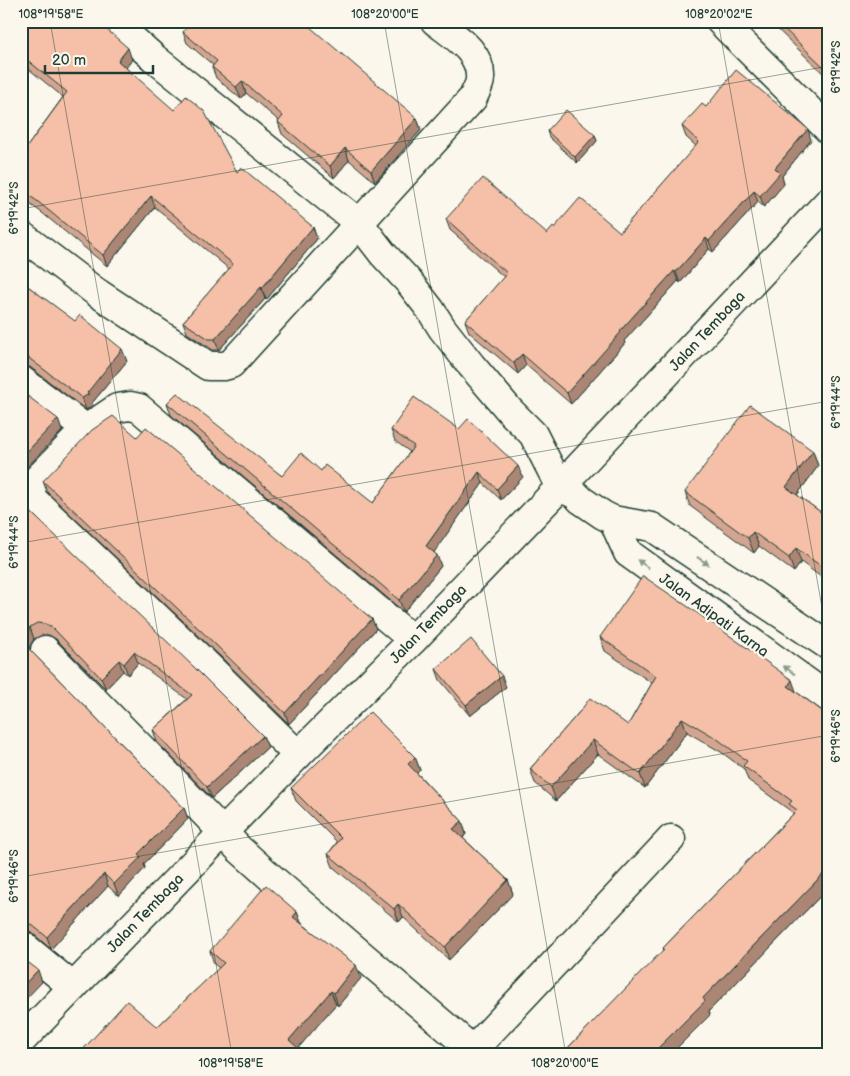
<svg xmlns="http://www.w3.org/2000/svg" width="850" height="1076" font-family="'Balsamiq Sans',sans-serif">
	<rect width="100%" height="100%" fill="#fbf7ec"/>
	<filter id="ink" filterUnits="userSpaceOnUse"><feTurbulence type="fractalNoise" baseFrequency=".02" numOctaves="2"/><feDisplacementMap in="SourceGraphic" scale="10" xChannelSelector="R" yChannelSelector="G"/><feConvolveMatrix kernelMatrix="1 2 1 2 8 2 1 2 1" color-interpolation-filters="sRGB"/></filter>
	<g filter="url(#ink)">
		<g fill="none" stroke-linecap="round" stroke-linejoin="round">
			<defs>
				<g id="minor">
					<path d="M 112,21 L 154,58 L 359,223 L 383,254 L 409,282 L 430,309 L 442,328 L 471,365 L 510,411 L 533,434 L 560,487 L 576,495 L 581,500 L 603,515 L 613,520 L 652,527 L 829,646"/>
					<path d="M 720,21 L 829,130"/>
					<path d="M 21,235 L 96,292 L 208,366 L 224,366 L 231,364 L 473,98 C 475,92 480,85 480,79 C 482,52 454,36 435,21"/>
					<path d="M 21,380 L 86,429"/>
					<path d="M 25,492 L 209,667 L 298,755"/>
					<path d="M 21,496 L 86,429 L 117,408 L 130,406 L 139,408 L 413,640"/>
					<path d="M 613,520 L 628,553 L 829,698"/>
					<path d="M 45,650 L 165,772 L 239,849 L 276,882 L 473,1050 L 671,839"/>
					<path d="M 21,944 L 73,987"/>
					<path d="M 21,1041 L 298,755 L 413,640 L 560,487 L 829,201"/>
				</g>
			</defs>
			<use href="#minor" stroke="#1f3d34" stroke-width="31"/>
			<use href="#minor" stroke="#fbf7ec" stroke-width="28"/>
		</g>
		<g fill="#d3a590" stroke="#1f3d34">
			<path d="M 21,21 L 132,60 L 126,68 L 237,172 L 313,227 L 317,239 L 266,300 L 265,299 L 219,350 L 213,350 L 187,333 L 183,322 L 229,269 L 155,207 L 107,266 L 41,212 L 21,198 L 21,155 L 63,97 L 24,65 L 21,68 Z"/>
			<path d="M 769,21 L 829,21 L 829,79 Z"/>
			<path d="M 183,32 L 417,118 L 421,130 L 375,182 L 349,160 L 334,178 L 282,134 L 278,122 L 279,121 L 246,93 L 241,99 L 216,78 L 212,67 L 213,65 L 187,43 Z"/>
			<path d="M 706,107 L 811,140 L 782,176 L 784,184 L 764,207 L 758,202 L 713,252 L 709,249 L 680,283 L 678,281 L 624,341 L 625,343 L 571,404 L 526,365 L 518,374 L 469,332 L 465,321 L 504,277 L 450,230 L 446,219 L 547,234 L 554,228 L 620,232 L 696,146 L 686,137 L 682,126 Z"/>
			<path d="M 547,131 L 595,135 L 597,141 L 577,163 L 549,137 Z"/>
			<path d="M 21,281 L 127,361 L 92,403 L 93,405 L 86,410 L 30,367 L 23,365 L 21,365 Z"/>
			<path d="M 167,403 L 282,476 L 321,471 L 373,503 L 410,452 L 395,441 L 391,430 L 523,477 L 501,500 L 483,483 L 434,552 L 441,566 L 404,612 L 171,415 Z"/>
			<path d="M 137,437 L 372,619 L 376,629 L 289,724 L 220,656 L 47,492 L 43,481 Z"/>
			<path d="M 813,451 L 818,466 L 797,495 L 829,518 L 829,583 L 801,562 L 794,572 L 759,546 L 754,553 L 690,506 L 685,492 Z"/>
			<path d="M 21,503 L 263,736 L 268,747 L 212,798 L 157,742 L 153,730 L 187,699 L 138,663 L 128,675 L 123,671 L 106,689 L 56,639 L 49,635 L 42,635 L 34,639 L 30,646 L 30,650 L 184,808 L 188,819 L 144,864 L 145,868 L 119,896 L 108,886 L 51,949 L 31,932 L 24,929 L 21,929 Z"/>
			<path d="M 600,637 L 796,692 L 829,716 L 829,887 L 709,1011 L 710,1015 L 670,1055 L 562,1055 L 562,1054 L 664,950 L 663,948 L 793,814 L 792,812 L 748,780 L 744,769 L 721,752 L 687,732 L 645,788 L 598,754 L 556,801 L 535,783 L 530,769 L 581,710 L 628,725 L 652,683 L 605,651 Z"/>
			<path d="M 436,669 L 506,687 L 470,716 L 440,680 Z"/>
			<path d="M 415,757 L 420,770 L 417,773 L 462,821 L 466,834 L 463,838 L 508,880 L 513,894 L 449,960 L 403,917 L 399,922 L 333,867 L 328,854 L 337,842 L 296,801 L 291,788 Z"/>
			<path d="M 297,912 L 301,923 L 361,978 L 338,1006 L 336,1004 L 298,1048 L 157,1027 L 219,968 L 214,964 L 210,951 Z"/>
		</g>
		<g fill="#ac8675" stroke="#1f3d34">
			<path d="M 128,48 L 132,60 L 122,72 L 118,61 Z"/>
			<path d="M 21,58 L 24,65 L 21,68 Z"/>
			<path d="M 242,81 L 246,93 L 241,99 L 236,87 Z"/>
			<path d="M 417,118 L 421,130 L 375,182 L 371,171 Z"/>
			<path d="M 808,129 L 811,140 L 782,176 L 784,184 L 764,207 L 760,196 L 775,168 Z"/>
			<path d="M 595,135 L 597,141 L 577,163 L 575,157 Z"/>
			<path d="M 345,148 L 349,160 L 334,178 L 330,166 Z"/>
			<path d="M 754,191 L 758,202 L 713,252 L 709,241 Z"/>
			<path d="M 151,196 L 155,207 L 107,266 L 103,255 Z"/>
			<path d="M 313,227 L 317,239 L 266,300 L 262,288 Z"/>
			<path d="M 706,238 L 709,249 L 680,283 L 676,272 Z"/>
			<path d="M 674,271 L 678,281 L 624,341 L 625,343 L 571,404 L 567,393 L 620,331 Z"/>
			<path d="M 261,287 L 265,299 L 219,350 L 215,339 Z"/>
			<path d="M 122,349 L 127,361 L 92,403 L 93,405 L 86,410 L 82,398 Z"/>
			<path d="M 522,354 L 526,365 L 518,374 L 514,363 Z"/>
			<path d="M 58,419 L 62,431 L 21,473 L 21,458 Z"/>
			<path d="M 813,451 L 818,466 L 792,502 L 786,487 Z"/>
			<path d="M 518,466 L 523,477 L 501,500 L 497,489 Z"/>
			<path d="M 479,472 L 483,483 L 430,558 L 426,546 Z"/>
			<path d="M 753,532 L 759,546 L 754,553 L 748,538 Z"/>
			<path d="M 796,548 L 801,562 L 794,572 L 789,558 Z"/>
			<path d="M 437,555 L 441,566 L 404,612 L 399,600 Z"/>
			<path d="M 372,619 L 376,629 L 289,724 L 285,713 Z"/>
			<path d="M 30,627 L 34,639 L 30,646 L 30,654 L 26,643 L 26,635 Z"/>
			<path d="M 134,652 L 138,663 L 128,675 L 124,664 Z"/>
			<path d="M 119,660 L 123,671 L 106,689 L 101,678 Z"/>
			<path d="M 502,676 L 506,687 L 470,716 L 466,705 Z"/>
			<path d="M 792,680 L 797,694 L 788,686 Z"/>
			<path d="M 682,718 L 687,732 L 645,788 L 640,774 Z"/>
			<path d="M 263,736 L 268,747 L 212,798 L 207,787 Z"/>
			<path d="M 593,740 L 598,754 L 556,801 L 551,787 Z"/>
			<path d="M 415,757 L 420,770 L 413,777 L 408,764 Z"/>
			<path d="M 184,808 L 188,819 L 144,864 L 145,868 L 119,896 L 114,884 L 138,854 Z"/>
			<path d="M 462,821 L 466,834 L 458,842 L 453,829 Z"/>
			<path d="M 829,868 L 829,887 L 709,1011 L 710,1015 L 670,1055 L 651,1055 L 703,998 Z"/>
			<path d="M 104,874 L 108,886 L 51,949 L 47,937 Z"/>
			<path d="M 508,880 L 513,894 L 449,960 L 445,947 Z"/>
			<path d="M 398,904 L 403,917 L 399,922 L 394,909 Z"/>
			<path d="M 297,912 L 302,925 L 293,917 Z"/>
			<path d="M 356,965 L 361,978 L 338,1006 L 334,993 Z"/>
			<path d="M 38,970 L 42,982 L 21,1004 L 21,988 Z"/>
			<path d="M 331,991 L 336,1004 L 294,1053 L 289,1040 Z"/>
		</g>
		<g fill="#f5c0a7" stroke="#1f3d34">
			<path d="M 21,21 L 97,21 L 128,48 L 118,61 L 174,110 L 186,96 L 204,111 L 237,172 L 241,167 L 313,227 L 262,288 L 261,287 L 215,339 L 209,339 L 183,322 L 233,264 L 151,196 L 103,255 L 37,201 L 21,190 L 21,155 L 67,92 L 21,55 Z"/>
			<path d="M 192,21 L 303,21 L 417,118 L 371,171 L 345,148 L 330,166 L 278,122 L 283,116 L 242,81 L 236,87 L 212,67 L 217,61 L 183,32 Z"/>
			<path d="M 776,21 L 829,21 L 829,72 Z"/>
			<path d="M 736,70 L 808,129 L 775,168 L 780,173 L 760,196 L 754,191 L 709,241 L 706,238 L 676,272 L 674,271 L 620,331 L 621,332 L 567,393 L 522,354 L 514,363 L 465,321 L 507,273 L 446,219 L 483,178 L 547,234 L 553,227 L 554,228 L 580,198 L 620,232 L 699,142 L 682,126 L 702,104 L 706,107 Z"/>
			<path d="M 566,110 L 595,135 L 575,157 L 547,131 Z"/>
			<path d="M 21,281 L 75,321 L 80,315 L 122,349 L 87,393 L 89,394 L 82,398 L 26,356 L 21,354 Z"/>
			<path d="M 21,391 L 58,419 L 21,458 Z"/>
			<path d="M 177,393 L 282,476 L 301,453 L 321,471 L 325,465 L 373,503 L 414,446 L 391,430 L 414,397 L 459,429 L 468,419 L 518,466 L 497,489 L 479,472 L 426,546 L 437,555 L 399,600 L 167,403 Z"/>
			<path d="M 750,405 L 813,451 L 786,487 L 829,518 L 829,572 L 796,548 L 789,558 L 753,532 L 748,538 L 685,492 Z"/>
			<path d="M 113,416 L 137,437 L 146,427 L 372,619 L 285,713 L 216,645 L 43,481 L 92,430 Z"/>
			<path d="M 21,503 L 194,667 L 263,736 L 207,787 L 153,730 L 192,695 L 134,652 L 124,664 L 119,660 L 101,678 L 52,627 L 45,624 L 37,623 L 30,627 L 26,635 L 26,643 L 30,650 L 184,808 L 138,854 L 141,857 L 114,884 L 104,874 L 47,937 L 27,921 L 21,918 Z"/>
			<path d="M 643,576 L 709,621 L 792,680 L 788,686 L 829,716 L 829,868 L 703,998 L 705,1001 L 651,1055 L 563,1055 L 562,1054 L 664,949 L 663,948 L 797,810 L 789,804 L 792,801 L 743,766 L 747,761 L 716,738 L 682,718 L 640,774 L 593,740 L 551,787 L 530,769 L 581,710 L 590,698 L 628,725 L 656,676 L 600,637 Z"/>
			<path d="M 471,639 L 502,676 L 466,705 L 436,669 Z"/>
			<path d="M 370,712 L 415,757 L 408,764 L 462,821 L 453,829 L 508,880 L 445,947 L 398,904 L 394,909 L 328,854 L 341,838 L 291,788 Z"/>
			<path d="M 266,885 L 297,912 L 293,917 L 356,965 L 334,993 L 331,991 L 289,1040 L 306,1055 L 78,1055 L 127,1001 L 157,1027 L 224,963 L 210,951 Z"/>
			<path d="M 21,957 L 38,970 L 21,988 Z"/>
		</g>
		<defs><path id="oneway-solid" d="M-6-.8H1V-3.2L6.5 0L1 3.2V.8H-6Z" transform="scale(1.25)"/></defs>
		<g fill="#8d9a90">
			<use href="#oneway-solid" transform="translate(703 561) rotate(34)"/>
			<use href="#oneway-solid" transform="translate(643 564) rotate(-144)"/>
			<use href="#oneway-solid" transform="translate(789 670) rotate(-144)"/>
		</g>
	</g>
	<path fill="none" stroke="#1f3d34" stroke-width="1" stroke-opacity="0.45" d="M 50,21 L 232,1055M 384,21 L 566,1055M 718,21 L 829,647M 21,209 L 829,66M 21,543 L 829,401M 21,877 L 829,735"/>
	<g text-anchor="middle" stroke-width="4.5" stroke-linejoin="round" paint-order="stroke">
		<g font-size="15" fill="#1f3d34" stroke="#fbf7ec">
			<text transform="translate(707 331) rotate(-47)" y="5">Jalan Tembaga</text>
			<text transform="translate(714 615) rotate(36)" y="5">Jalan Adipati Karna</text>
			<text transform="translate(428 624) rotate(-46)" y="5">Jalan Tembaga</text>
			<text transform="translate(145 913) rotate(-46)" y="5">Jalan Tembaga</text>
		</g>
	</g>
	<rect width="850" height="1076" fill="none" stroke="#fbf7ec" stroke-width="55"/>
	<path d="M45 65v8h108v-8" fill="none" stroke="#1f3d34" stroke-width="2.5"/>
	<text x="52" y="65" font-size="15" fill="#1f3d34" stroke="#fbf7ec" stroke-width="4" paint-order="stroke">20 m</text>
	<rect x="28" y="28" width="794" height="1020" fill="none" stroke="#1f3d34" stroke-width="2"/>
	<g font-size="12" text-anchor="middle" fill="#1f3d34">
		<text x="51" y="18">108°19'58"E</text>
		<text x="385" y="18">108°20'00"E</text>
		<text x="719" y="18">108°20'02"E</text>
		<text transform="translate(836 67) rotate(-90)" y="4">6°19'42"S</text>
		<text transform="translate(14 208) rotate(-90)" y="4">6°19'42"S</text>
		<text transform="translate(836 402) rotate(-90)" y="4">6°19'44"S</text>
		<text transform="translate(14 542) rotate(-90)" y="4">6°19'44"S</text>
		<text transform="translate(836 736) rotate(-90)" y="4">6°19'46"S</text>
		<text transform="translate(14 876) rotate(-90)" y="4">6°19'46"S</text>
		<text x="231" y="1067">108°19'58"E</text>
		<text x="565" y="1067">108°20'00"E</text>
	</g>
</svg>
